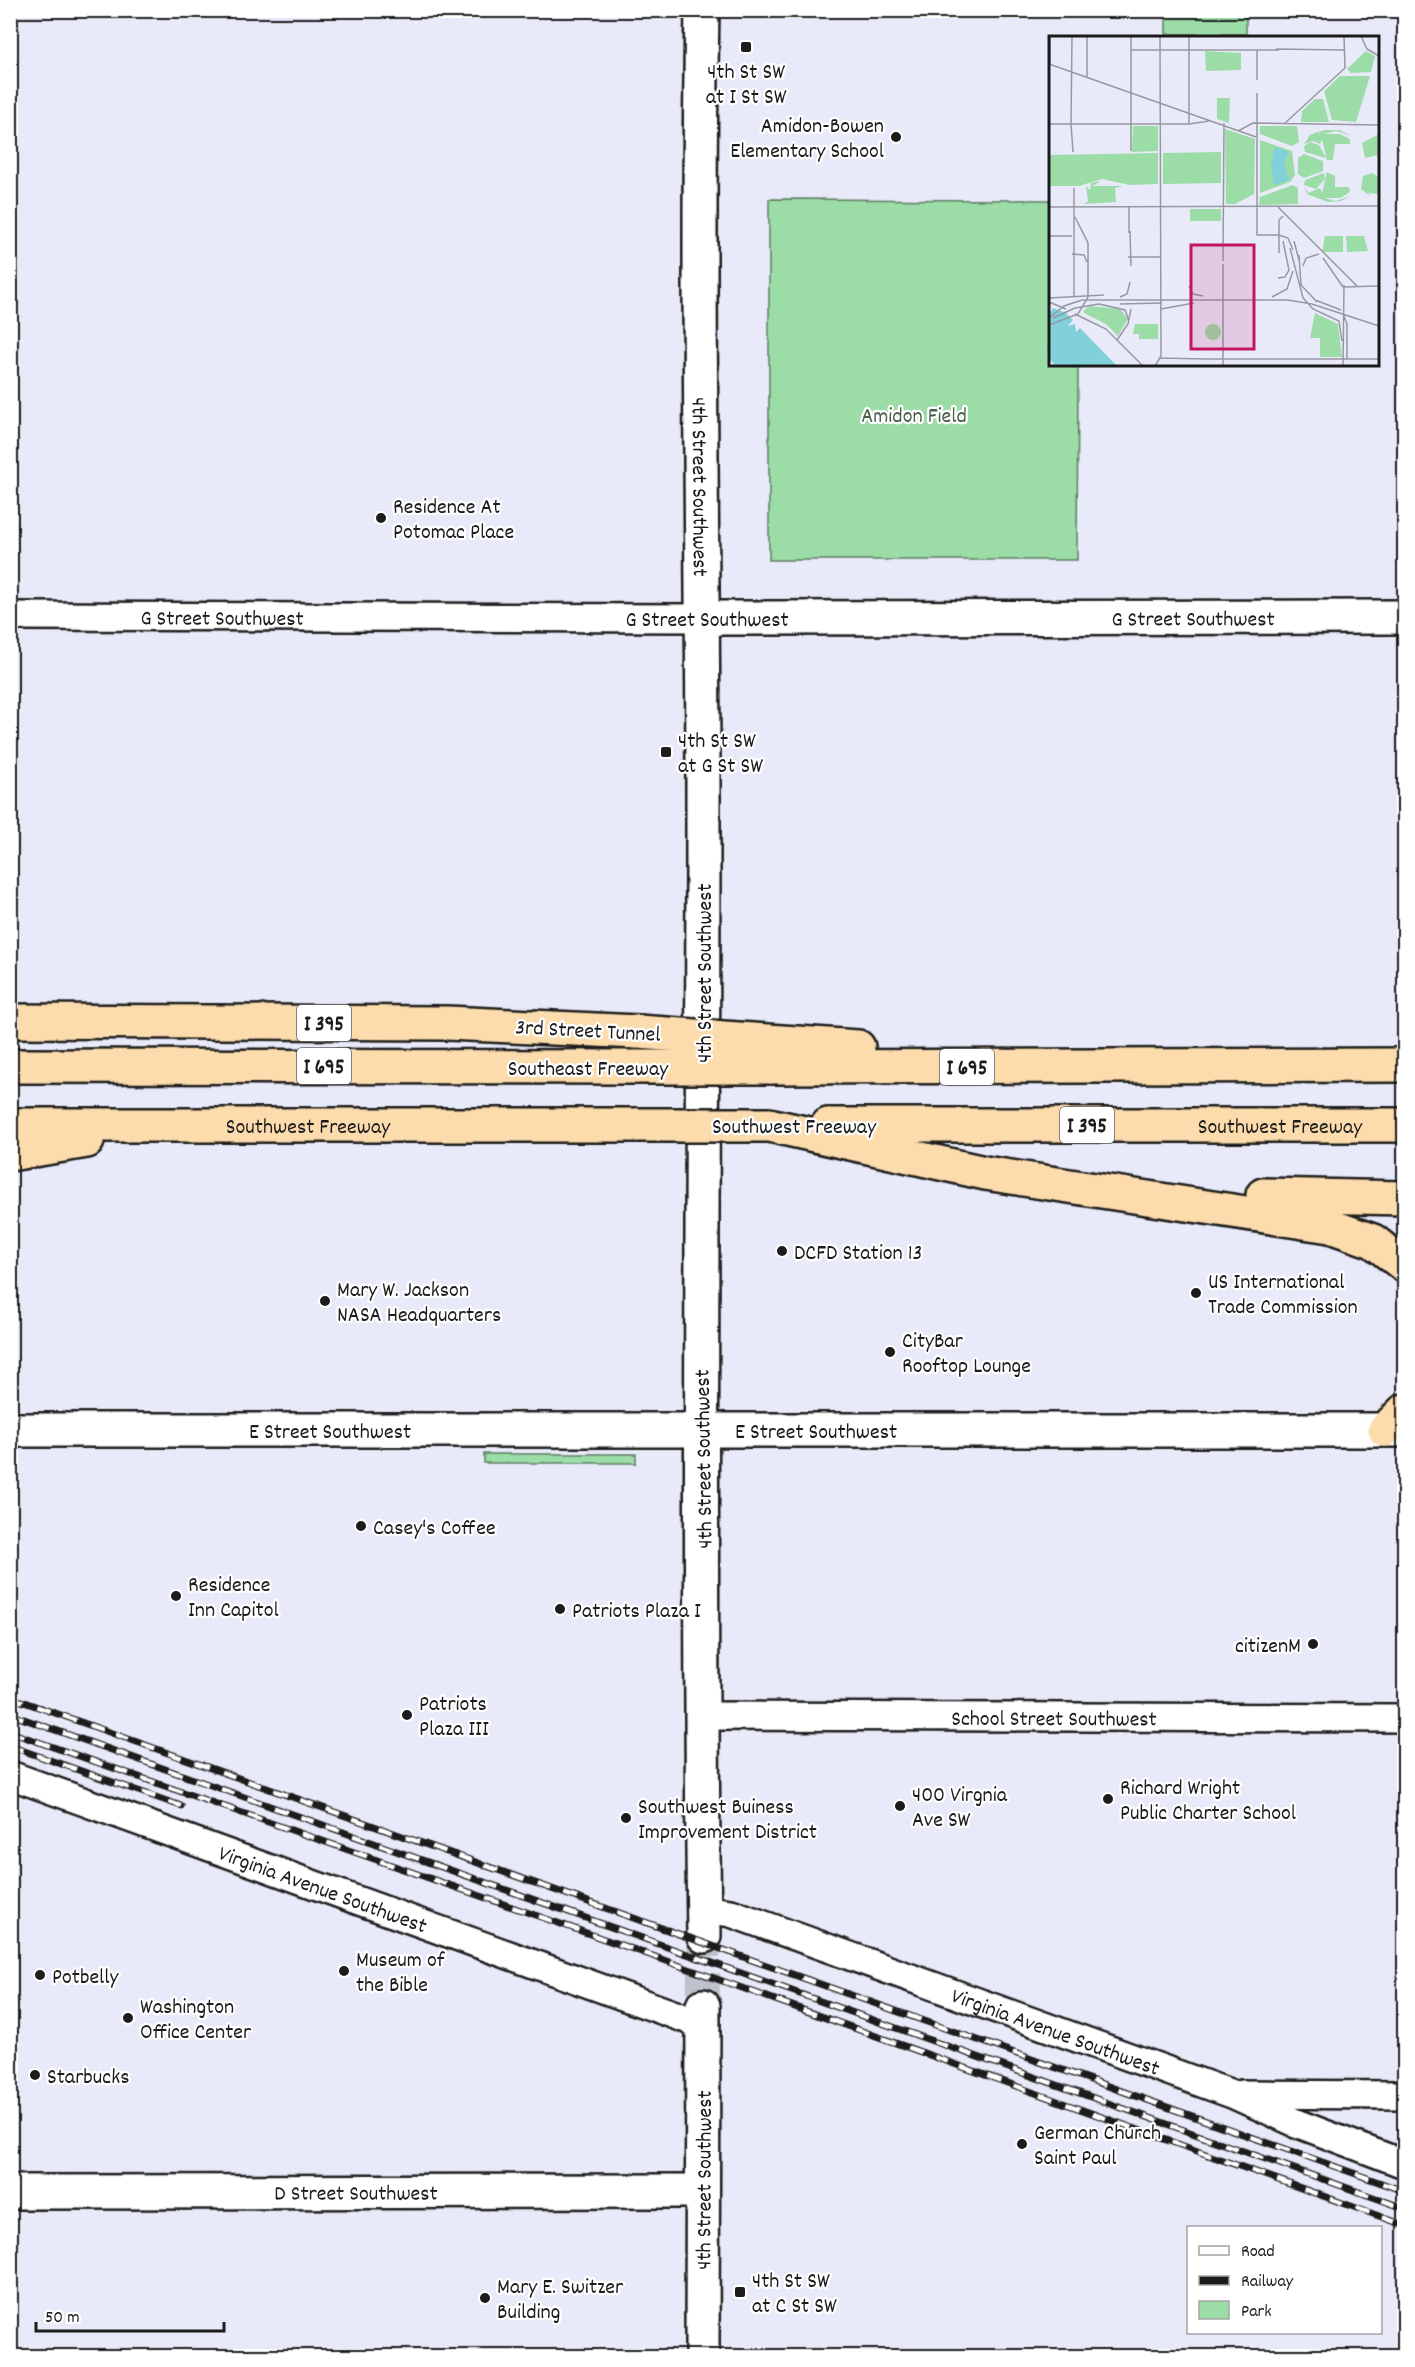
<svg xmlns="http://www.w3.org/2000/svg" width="1415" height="2367" font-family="Dekko,sans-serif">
	<rect width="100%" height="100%" fill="#e8eaf9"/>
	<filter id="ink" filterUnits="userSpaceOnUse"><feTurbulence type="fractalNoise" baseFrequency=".0167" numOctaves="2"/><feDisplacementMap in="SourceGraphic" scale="12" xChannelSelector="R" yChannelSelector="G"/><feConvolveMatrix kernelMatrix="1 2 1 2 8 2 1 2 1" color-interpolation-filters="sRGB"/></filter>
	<g filter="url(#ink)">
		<g fill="#9cdca6" stroke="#5c7c61" stroke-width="1.5">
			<rect x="1166" y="11" width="80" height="23"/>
			<path d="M 769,199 L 1050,200 L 1050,364 L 1078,365 L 1077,560 L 769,560 Z"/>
			<rect x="484" y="1454" width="152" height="9"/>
		</g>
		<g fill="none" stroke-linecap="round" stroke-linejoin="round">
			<path stroke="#bfc1cd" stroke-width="33" stroke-dasharray="33 16" stroke-linecap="butt" d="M 703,2006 L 704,1936"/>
			<defs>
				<g id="street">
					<path id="s1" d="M 10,616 L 703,618"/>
					<path id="s2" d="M 704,1716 L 1404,1718"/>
					<path id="s3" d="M 10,1775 L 703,2025"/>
					<path id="s4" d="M 703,1909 L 731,1913 L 1232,2094 L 1296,2123 L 1404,2164"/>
					<path d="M 1242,2094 L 1404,2095"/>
				</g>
				<g id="secondary">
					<path id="s5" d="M 702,10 C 697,275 703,540 703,804 C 703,1181 699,1559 704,1936"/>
					<path id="s6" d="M 703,618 L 1404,617"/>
					<path id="s7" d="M 10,1430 L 1404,1430"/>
					<path id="s8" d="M 10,2192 L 702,2191"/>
					<path id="s9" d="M 702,2356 L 703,2006"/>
				</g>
				<g id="highway">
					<path d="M 10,1021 L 447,1023 L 638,1032"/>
					<path d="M 767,1041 L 858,1047"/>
					<path d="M 10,1066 L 638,1067"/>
					<path d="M 769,1067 L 1404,1065"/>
					<path id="s10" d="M 10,1125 L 638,1125"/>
					<path d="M 769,1125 L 985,1173 L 1330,1226 L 1373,1241 L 1404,1265"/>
					<path id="s11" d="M 828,1125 L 1404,1125"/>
					<path d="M 10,1154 L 87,1141"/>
					<path d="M 1263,1195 L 1404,1198"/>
					<path d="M 1385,1430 L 1404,1411"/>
				</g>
			</defs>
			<use href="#street" stroke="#1c1c1c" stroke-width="32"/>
			<use href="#secondary" stroke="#1c1c1c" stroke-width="38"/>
			<use href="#highway" stroke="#1c1c1c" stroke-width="38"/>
			<use href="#street" stroke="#fff" stroke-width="27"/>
			<use href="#secondary" stroke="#fff" stroke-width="33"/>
			<use href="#highway" stroke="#fcdcac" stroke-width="33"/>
			<defs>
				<g id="rail">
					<path d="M 10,1697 L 1404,2191"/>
					<path d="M 10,1714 L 1404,2208"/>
					<path d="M 10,1732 L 647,1954 L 1404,2225"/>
					<path d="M 10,1746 L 181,1806"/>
				</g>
			</defs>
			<use href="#rail" stroke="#1c1c1c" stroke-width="7"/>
			<use href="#rail" stroke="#fff" stroke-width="4.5" stroke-dasharray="14" stroke-linecap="butt"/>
			<defs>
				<g id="highway-bridge">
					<path d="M 638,1032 L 767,1041"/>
					<path d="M 638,1067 L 769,1067"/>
					<path d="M 638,1125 L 769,1125"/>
				</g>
			</defs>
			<use href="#highway-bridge" stroke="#1c1c1c" stroke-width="38" stroke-linecap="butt"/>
			<use href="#highway-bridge" stroke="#fcdcac" stroke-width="33"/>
		</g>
	</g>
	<g fill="#1c1c1c" stroke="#fff" stroke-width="2">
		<rect x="740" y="41" width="12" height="12" rx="3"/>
		<circle cx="896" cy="137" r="6"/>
		<circle cx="381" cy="518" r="6"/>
		<rect x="660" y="746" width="12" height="12" rx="3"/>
		<circle cx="782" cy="1251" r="6"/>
		<circle cx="1196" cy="1293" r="6"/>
		<circle cx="325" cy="1301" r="6"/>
		<circle cx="890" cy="1352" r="6"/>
		<circle cx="361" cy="1526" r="6"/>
		<circle cx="176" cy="1596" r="6"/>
		<circle cx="560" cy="1609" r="6"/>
		<circle cx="1313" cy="1644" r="6"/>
		<circle cx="407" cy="1715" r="6"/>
		<circle cx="1108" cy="1799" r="6"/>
		<circle cx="900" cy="1806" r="6"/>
		<circle cx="626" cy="1818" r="6"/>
		<circle cx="344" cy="1971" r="6"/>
		<circle cx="40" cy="1975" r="6"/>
		<circle cx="128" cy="2018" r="6"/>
		<circle cx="35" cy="2075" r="6"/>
		<circle cx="1022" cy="2144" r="6"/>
		<rect x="734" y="2286" width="12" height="12" rx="3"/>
		<circle cx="485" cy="2298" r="6"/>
	</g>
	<g text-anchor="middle" stroke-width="4.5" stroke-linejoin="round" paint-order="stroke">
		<g fill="#fff" stroke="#606060" stroke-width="1.5">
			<rect x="297" y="1005" width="54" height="36" rx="4.5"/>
			<rect x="297" y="1048" width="54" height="36" rx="4.5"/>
			<rect x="940" y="1049" width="54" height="36" rx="4.5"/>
			<rect x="1060" y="1107" width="54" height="36" rx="4.5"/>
		</g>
		<g font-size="21" font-weight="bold" fill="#1c1c1c">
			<text x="324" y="1030">I 395</text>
			<text x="324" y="1073">I 695</text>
			<text x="967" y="1074">I 695</text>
			<text x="1087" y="1132">I 395</text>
		</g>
		<g font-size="22" fill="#1c1c1c" stroke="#fff" text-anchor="start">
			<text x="746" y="78" text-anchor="middle">4th St SW<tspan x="746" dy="25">at I St SW</tspan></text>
			<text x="884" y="132" text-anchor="end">Amidon-Bowen<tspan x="884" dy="25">Elementary School</tspan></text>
			<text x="393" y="513">Residence At<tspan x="393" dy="25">Potomac Place</tspan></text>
			<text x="678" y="747">4th St SW<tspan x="678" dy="25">at G St SW</tspan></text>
			<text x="794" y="1259">DCFD Station 13</text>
			<text x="1208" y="1288">US International<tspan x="1208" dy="25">Trade Commission</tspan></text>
			<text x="337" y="1296">Mary W. Jackson<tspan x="337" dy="25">NASA Headquarters</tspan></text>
			<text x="902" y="1347">CityBar<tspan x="902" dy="25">Rooftop Lounge</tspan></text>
			<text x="373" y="1534">Casey's Coffee</text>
			<text x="188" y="1591">Residence<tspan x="188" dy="25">Inn Capitol</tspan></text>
			<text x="572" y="1617">Patriots Plaza I</text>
			<text x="1301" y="1652" text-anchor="end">citizenM</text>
			<text x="419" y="1710">Patriots<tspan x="419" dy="25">Plaza III</tspan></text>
			<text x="1120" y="1794">Richard Wright<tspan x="1120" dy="25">Public Charter School</tspan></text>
			<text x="912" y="1801">400 Virgnia<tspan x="912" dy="25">Ave SW</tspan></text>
			<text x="638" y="1813">Southwest Buiness<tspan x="638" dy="25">Improvement District</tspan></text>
			<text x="356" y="1966">Museum of<tspan x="356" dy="25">the Bible</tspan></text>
			<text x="52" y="1983">Potbelly</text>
			<text x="140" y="2013">Washington<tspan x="140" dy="25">Office Center</tspan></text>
			<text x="47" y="2083">Starbucks</text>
			<text x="1034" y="2139">German Church<tspan x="1034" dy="25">Saint Paul</tspan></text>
			<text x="752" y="2287">4th St SW<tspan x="752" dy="25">at C St SW</tspan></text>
			<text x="497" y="2293">Mary E. Switzer<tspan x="497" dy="25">Building</tspan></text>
		</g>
		<g font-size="22" fill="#495f4c" stroke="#fff">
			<text x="914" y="422">Amidon Field</text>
		</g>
		<g font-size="22" fill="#1c1c1c" stroke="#fff">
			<text dy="8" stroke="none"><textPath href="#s5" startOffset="477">4th Street Southwest</textPath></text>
			<text dy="8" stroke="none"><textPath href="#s1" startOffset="212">G Street Southwest</textPath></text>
			<text x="707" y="626">G Street Southwest</text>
			<text dy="8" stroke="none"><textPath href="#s6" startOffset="490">G Street Southwest</textPath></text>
			<text transform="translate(703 973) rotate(-90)" y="8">4th Street Southwest</text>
			<text transform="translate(588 1029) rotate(3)" y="8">3rd Street Tunnel</text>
			<text x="588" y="1075">Southeast Freeway</text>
			<text dy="8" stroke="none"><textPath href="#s10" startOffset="298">Southwest Freeway</textPath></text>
			<text x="794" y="1133">Southwest Freeway</text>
			<text dy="8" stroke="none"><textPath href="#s11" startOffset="452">Southwest Freeway</textPath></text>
			<text dy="8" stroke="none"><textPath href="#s7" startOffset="320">E Street Southwest</textPath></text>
			<text dy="8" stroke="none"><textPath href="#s7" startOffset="806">E Street Southwest</textPath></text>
			<text transform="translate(702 1459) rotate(-91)" y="8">4th Street Southwest</text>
			<text dy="8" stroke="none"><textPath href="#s2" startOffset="350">School Street Southwest</textPath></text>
			<text dy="8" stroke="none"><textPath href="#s3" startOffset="333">Virginia Avenue Southwest</textPath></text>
			<text dy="8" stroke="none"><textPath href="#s4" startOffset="374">Virginia Avenue Southwest</textPath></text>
			<text dy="8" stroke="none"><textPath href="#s9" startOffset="176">4th Street Southwest</textPath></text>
			<text dy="8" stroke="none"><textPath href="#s8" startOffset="346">D Street Southwest</textPath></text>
		</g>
	</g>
	<g transform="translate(1049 36)">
		<rect width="330" height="330" fill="#e8eaf9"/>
		<path d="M 156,15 L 192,17 L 192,34 L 157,35 ZM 317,15 L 326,20 L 322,36 L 302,37 L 298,33 ZM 291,40 L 321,40 L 307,86 L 283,84 L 275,55 ZM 168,62 L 181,62 L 180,87 L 168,83 ZM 266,63 L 274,63 L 280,86 L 252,86 L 253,75 ZM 84,90 L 109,90 L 109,115 L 83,116 ZM 211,90 L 248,90 L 250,106 L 243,110 L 211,98 ZM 176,93 L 206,103 L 205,158 L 186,168 L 177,168 ZM 276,94 L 290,94 L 303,100 L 287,95 L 275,98 L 291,98 L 301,103 L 301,108 L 286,108 L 284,124 L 278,124 L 273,103 L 271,108 L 264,105 L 255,108 L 261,99 L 268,96 L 271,99 L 269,96 ZM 330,98 L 330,119 L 316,122 L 313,107 ZM 211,104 L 243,115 L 246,139 L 241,146 L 211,157 ZM 261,106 L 270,109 L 277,122 L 256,116 L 255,110 ZM 172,116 L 172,147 L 114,148 L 114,117 ZM 109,117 L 109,148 L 81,149 L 53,143 L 30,150 L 0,150 L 0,119 ZM 255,118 L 274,125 L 274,135 L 255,142 L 249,138 L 249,122 ZM 278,136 L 286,140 L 286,151 L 300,151 L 301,156 L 291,162 L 275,162 L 287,165 L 301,160 L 292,165 L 279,166 L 258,158 L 255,151 L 259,157 L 271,152 L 273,157 ZM 275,137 L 276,143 L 267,153 L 255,149 L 256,144 ZM 323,137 L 330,141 L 330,158 L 318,157 L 322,159 L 320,159 L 312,153 L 314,140 ZM 53,145 L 43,150 L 74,150 L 66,152 L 67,166 L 35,168 L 39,165 L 37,150 L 41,154 L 42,147 ZM 244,149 L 249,152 L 249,168 L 210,169 L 211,161 ZM 141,173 L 172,173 L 172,185 L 141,185 ZM 276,200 L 294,200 L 294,216 L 273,216 ZM 297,200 L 315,200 L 319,215 L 298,216 ZM 40,270 L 71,273 L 79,283 L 69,300 L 57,288 L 37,278 L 34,275 ZM 266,277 L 289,288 L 293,321 L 271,321 L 271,302 L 261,302 ZM156 296a8 8 0 1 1 16 0a8 8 0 1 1-16 0ZM 86,288 L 109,288 L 109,303 L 90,303 L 90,298 L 84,298 Z" fill="#9cdca6"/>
		<path d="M 226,111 L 240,116 L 235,126 L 240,144 L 225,149 L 222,128 ZM 4,272 L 17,277 L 24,284 L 19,290 L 26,288 L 27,296 L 31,292 L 68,330 L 7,330 L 0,323 L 0,278 Z" fill="#80d1da"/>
		<path fill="none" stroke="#80d1da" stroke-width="3" d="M 30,330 L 45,314"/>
		<path fill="none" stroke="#9698a1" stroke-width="1.5" d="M 82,0 L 82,88M 312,0 L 318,13 L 330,20M 227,13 L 295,14M 82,14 L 230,14M 0,28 L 207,101M 1,28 L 1,0M 38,41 L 38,0M 208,44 L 208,14M 208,57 L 208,199 L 230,199M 0,88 L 140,88 L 140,0M 22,88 L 23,0M 22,88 L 24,116M 82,88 L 82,115M 140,88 L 160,85M 235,88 L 296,32 L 295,0M 189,95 L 204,87 L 330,89M 0,171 L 330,170M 25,171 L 25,152M 80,171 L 80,197M 229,171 L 308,250M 81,195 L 82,230M 230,199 L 239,202 L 244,214M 0,200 L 23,200M 245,205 L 250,224M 241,212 L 254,262 L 264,273 L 290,285 L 293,305M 230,217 L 230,184 L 234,180M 23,218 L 35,219 L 38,226M 250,219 L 252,249 L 268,266M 79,221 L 112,221M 274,222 L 294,251M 174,225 L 175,87M 174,228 L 174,330M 254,230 L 257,222 L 270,218M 229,242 L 236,241 L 240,234 L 234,205M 140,250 L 144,258 L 154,260M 294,251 L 330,250M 25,260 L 25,171M 71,261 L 78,258 L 81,246M 223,261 L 238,253 L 244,235M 0,262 L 55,259M 266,264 L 292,274M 0,266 L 17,273M 50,268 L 76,274 L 80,285M 71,268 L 113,267M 112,273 L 145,267M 26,278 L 57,293 L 94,330M 294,278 L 298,288 L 298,323M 0,282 L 15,270 L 33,264 L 239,264 L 263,268 L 330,290M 4,282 L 26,272 L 50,268M 0,289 L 29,278 L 39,261 L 39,207 L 26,181M 68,304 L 79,288 L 82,273M 111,322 L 157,323M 155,323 L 330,323M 106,330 L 112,320 L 111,0M 294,330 L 295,249"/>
		<path fill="#c2185b" fill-opacity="0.15" stroke="#c2185b" stroke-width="3" d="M 142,209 L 205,209 L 205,313 L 142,313 Z"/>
		<rect width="330" height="330" fill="none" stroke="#1c1c1c" stroke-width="3"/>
	</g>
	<rect width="1415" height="2367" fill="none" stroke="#fff" stroke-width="36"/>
	<rect x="18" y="18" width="1379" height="2331" fill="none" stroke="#1c1c1c" stroke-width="2" filter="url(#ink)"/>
	<rect x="1187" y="2226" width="195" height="108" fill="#ffffff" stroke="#a4a4a4" stroke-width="1.5"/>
	<rect x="1199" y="2246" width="30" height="9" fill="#ffffff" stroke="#a4a4a4" stroke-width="1.5"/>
	<text x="1241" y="2256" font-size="18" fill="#1c1c1c">Road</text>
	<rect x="1199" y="2276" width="30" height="9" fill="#1c1c1c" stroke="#a4a4a4" stroke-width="1.5"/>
	<text x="1241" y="2286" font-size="18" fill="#1c1c1c">Railway</text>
	<rect x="1199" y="2301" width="30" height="18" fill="#9cdca6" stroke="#a4a4a4" stroke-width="1.5"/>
	<text x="1241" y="2316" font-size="18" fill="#1c1c1c">Park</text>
	<path d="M36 2322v9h188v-9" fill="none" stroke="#1c1c1c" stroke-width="3"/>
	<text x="45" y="2322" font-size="18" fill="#1c1c1c" stroke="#ffffff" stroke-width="4.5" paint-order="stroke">50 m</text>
</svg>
